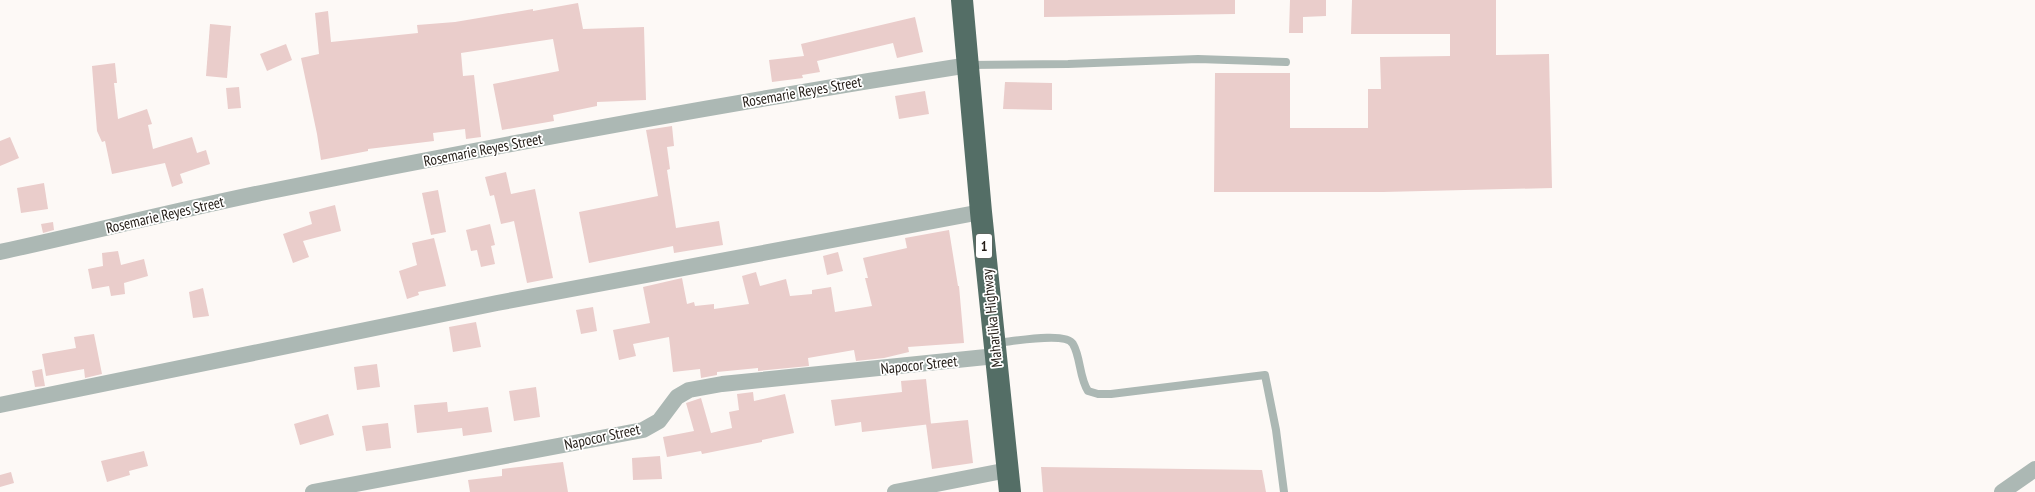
<svg xmlns="http://www.w3.org/2000/svg" width="2035" height="492" font-family="'PT Sans Narrow',sans-serif">
	<rect width="100%" height="100%" fill="#fdf9f6"/>
	<g fill="#eacdcb">
		<path d="M 1044,0 L 1235,0 L 1235,14 L 1044,17 Z"/>
		<path d="M 1290,0 L 1326,0 L 1326,16 L 1303,17 L 1303,33 L 1289,33 Z"/>
		<path d="M 1352,0 L 1496,0 L 1496,55 L 1549,54 L 1552,188 L 1383,192 L 1214,192 L 1215,73 L 1290,73 L 1290,128 L 1368,128 L 1368,89 L 1381,89 L 1380,57 L 1450,56 L 1450,34 L 1351,34 Z"/>
		<path d="M 578,3 L 583,29 L 644,27 L 646,100 L 597,102 L 597,106 L 553,115 L 554,121 L 502,130 L 493,84 L 559,71 L 553,39 L 461,53 L 463,76 L 474,75 L 481,137 L 466,139 L 465,129 L 433,133 L 434,141 L 368,149 L 368,151 L 321,160 L 317,134 L 301,58 L 319,54 L 315,13 L 328,11 L 331,42 L 418,33 L 417,25 L 455,22 L 533,9 L 533,11 Z"/>
		<path d="M 915,17 L 923,52 L 897,58 L 893,43 L 817,61 L 820,72 L 802,75 L 803,78 L 772,82 L 769,60 L 804,56 L 801,44 Z"/>
		<path d="M 210,24 L 231,26 L 227,78 L 206,76 Z"/>
		<path d="M 286,44 L 292,60 L 267,71 L 260,54 Z"/>
		<path d="M 115,63 L 117,83 L 114,83 L 118,119 L 147,109 L 152,124 L 148,125 L 153,149 L 192,137 L 197,153 L 206,150 L 210,164 L 180,174 L 183,183 L 172,187 L 165,163 L 112,174 L 105,141 L 102,142 L 97,131 L 92,66 Z"/>
		<path d="M 1005,82 L 1052,83 L 1052,110 L 1003,109 Z"/>
		<path d="M 239,87 L 241,108 L 228,109 L 226,88 Z"/>
		<path d="M 925,91 L 929,114 L 899,119 L 895,96 Z"/>
		<path d="M 672,126 L 674,146 L 667,147 L 670,169 L 667,170 L 676,228 L 719,221 L 723,245 L 674,253 L 673,246 L 589,263 L 579,212 L 658,196 L 646,130 Z"/>
		<path d="M 10,137 L 19,158 L 0,166 L 0,141 Z"/>
		<path d="M 506,172 L 511,194 L 535,189 L 553,278 L 527,283 L 514,221 L 501,224 L 494,195 L 490,196 L 485,177 Z"/>
		<path d="M 44,183 L 48,209 L 21,213 L 17,188 Z"/>
		<path d="M 438,190 L 446,232 L 431,235 L 422,193 Z"/>
		<path d="M 335,205 L 341,231 L 303,241 L 309,257 L 293,263 L 283,234 L 312,224 L 309,212 Z"/>
		<path d="M 53,222 L 54,230 L 43,233 L 41,224 Z"/>
		<path d="M 490,224 L 495,245 L 491,246 L 495,264 L 481,267 L 477,250 L 471,251 L 466,230 Z"/>
		<path d="M 949,230 L 958,286 L 959,286 L 964,343 L 908,347 L 909,352 L 884,358 L 856,361 L 854,350 L 808,358 L 809,366 L 758,371 L 758,368 L 717,372 L 717,375 L 701,378 L 700,369 L 673,372 L 669,337 L 633,344 L 636,356 L 619,360 L 613,330 L 650,323 L 643,287 L 682,278 L 687,304 L 694,302 L 695,306 L 714,304 L 714,309 L 749,304 L 742,276 L 756,272 L 760,286 L 786,279 L 790,296 L 812,294 L 812,290 L 831,287 L 835,312 L 872,306 L 865,278 L 868,278 L 863,258 L 907,248 L 905,238 Z"/>
		<path d="M 434,238 L 446,286 L 418,292 L 419,295 L 407,299 L 399,271 L 417,265 L 412,243 Z"/>
		<path d="M 118,251 L 121,265 L 144,259 L 148,276 L 124,283 L 125,294 L 111,296 L 109,286 L 92,289 L 88,269 L 103,266 L 102,253 Z"/>
		<path d="M 838,252 L 843,271 L 827,275 L 823,256 Z"/>
		<path d="M 203,288 L 209,316 L 193,318 L 189,292 Z"/>
		<path d="M 593,307 L 597,331 L 581,334 L 576,310 Z"/>
		<path d="M 476,322 L 481,347 L 453,352 L 449,327 Z"/>
		<path d="M 94,334 L 102,374 L 85,378 L 84,369 L 46,376 L 42,354 L 76,348 L 74,337 Z"/>
		<path d="M 377,364 L 380,387 L 357,390 L 354,367 Z"/>
		<path d="M 42,369 L 45,386 L 35,387 L 32,371 Z"/>
		<path d="M 926,379 L 931,424 L 862,432 L 861,422 L 835,426 L 831,400 L 902,392 L 901,381 Z"/>
		<path d="M 536,387 L 540,417 L 514,421 L 509,391 Z"/>
		<path d="M 753,392 L 754,401 L 785,394 L 794,433 L 762,440 L 762,442 L 702,454 L 701,451 L 667,457 L 663,437 L 694,431 L 686,403 L 701,398 L 711,433 L 732,428 L 729,412 L 739,410 L 737,394 Z"/>
		<path d="M 447,402 L 448,412 L 488,407 L 492,432 L 463,436 L 462,428 L 417,433 L 414,405 Z"/>
		<path d="M 328,414 L 334,435 L 300,445 L 294,424 Z"/>
		<path d="M 968,420 L 973,463 L 932,469 L 926,424 Z"/>
		<path d="M 388,423 L 391,448 L 366,451 L 362,426 Z"/>
		<path d="M 144,451 L 148,466 L 129,471 L 130,475 L 107,482 L 101,461 Z"/>
		<path d="M 660,456 L 662,479 L 633,480 L 632,458 Z"/>
		<path d="M 563,462 L 568,492 L 470,492 L 468,480 L 502,476 L 502,469 Z"/>
		<path d="M 1041,467 L 1262,470 L 1266,492 L 1043,492 Z"/>
		<path d="M 11,472 L 14,483 L 0,487 L 0,475 Z"/>
	</g>
	<g fill="none" stroke-linecap="round" stroke-linejoin="round">
		<g stroke="#acb8b4" stroke-width="8">
			<path d="M 969,65 L 1068,64 L 1198,59 L 1286,62"/>
			<path d="M 996,343 C 1010,342 1066,331 1073,344 C 1081,358 1079,377 1088,391 L 1098,394 L 1111,394 L 1265,375 L 1276,430 L 1284,492"/>
		</g>
		<g stroke="#acb8b4" stroke-width="16">
			<path d="M 0,252 C 87,233 174,211 261,193 C 496,145 732,102 969,65"/>
			<path d="M 0,405 L 497,303 L 981,212"/>
			<path d="M 313,492 L 643,430 L 659,421 L 677,397 L 689,390 L 722,384 L 996,356"/>
			<path d="M 895,492 L 1008,470"/>
			<path d="M 2002,492 L 2035,469"/>
		</g>
		<path stroke="#546e66" stroke-width="22" d="M 962,0 L 981,212 L 1010,492"/>
	</g>
	<g text-anchor="middle" stroke-width="3.5" stroke-linejoin="round" paint-order="stroke">
		<rect fill="#fff" stroke="#65605c" stroke-width="1" x="976" y="234" width="16" height="24" rx="3"/>
		<g font-size="14" font-weight="bold" fill="#231c16">
			<text x="984" y="251">1</text>
		</g>
		<g font-size="15" fill="#231c16" stroke="#fff">
			<text transform="translate(802 92) rotate(-10)" y="5">Rosemarie Reyes Street</text>
			<text transform="translate(483 150) rotate(-11)" y="5">Rosemarie Reyes Street</text>
			<text transform="translate(165 215) rotate(-13)" y="5">Rosemarie Reyes Street</text>
			<text transform="translate(992 318) rotate(-96)" y="5">Maharlika Highway</text>
			<text transform="translate(919 365) rotate(-6)" y="5">Napocor Street</text>
			<text transform="translate(602 437) rotate(-12)" y="5">Napocor Street</text>
		</g>
	</g>
</svg>
